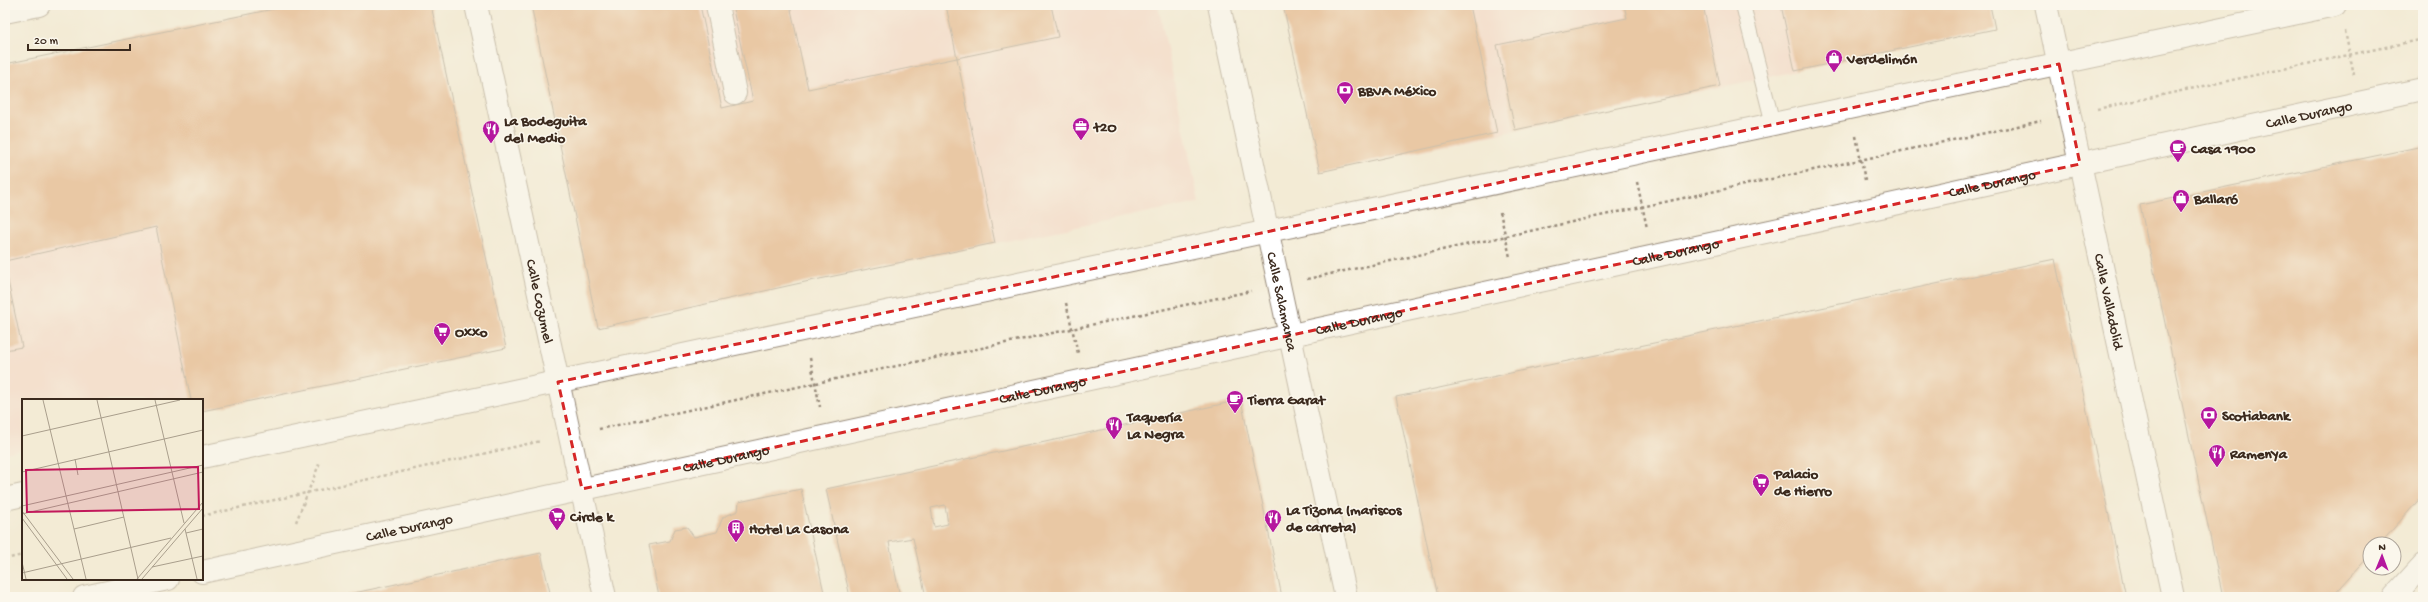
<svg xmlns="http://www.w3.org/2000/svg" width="2428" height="602" font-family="'Gochi Hand',sans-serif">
	<rect width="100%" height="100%" fill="#fbf7ec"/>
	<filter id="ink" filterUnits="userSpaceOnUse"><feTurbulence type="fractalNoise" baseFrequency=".025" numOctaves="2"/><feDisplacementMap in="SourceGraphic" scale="8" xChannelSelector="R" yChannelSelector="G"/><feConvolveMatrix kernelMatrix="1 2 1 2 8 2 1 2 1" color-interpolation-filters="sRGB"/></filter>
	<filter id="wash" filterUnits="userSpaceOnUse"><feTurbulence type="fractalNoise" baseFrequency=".012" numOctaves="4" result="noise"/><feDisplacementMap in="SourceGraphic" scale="16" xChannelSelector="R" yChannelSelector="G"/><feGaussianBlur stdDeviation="0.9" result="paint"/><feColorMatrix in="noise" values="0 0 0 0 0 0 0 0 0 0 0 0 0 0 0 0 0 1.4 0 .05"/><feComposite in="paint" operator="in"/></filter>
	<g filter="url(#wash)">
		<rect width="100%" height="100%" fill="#f3ebd5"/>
		<g fill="#f6d2c4">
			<path d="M 293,5 L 431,5 L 506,348 L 202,411 L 202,400 L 23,400 L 23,449 L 5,453 L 5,64 Z"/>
			<path d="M 531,5 L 1158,5 L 1199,202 L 805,282 L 599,328 Z"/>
			<path d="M 1283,5 L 1990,5 L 1995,29 L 1320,172 Z"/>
		</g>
		<g id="blocks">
			<g fill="#de9d69" fill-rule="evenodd">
				<path d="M 293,5 L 431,5 L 506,348 L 202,411 L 202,400 L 191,400 L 156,227 L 5,261 L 5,64 Z"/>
				<path d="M 531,5 L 700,5 L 722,108 L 753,101 L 732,5 L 790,5 L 808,89 L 957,58 L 946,5 L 1051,5 L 1058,37 L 957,58 L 995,243 L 805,282 L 598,328 Z"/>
				<path d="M 1283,5 L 1470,5 L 1497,133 L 1320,172 Z"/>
				<path d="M 1624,5 L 1703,5 L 1720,86 L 1515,130 L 1497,45 L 1627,18 Z"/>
				<path d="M 1781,5 L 1990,5 L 1995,29 L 1795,71 Z"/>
				<path d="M 2423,146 L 2423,495 L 2380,544 L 2370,544 L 2370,555 L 2332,597 L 2223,597 L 2140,205 Z"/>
				<path d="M 2055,259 L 2126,597 L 1438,597 L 1396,397 Z"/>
				<path d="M 5,267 L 22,347 L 5,350 Z"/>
				<path d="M 1241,400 L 1282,597 L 926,597 L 913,538 L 889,542 L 900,597 L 850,597 L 826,489 ZM 945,505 L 948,524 L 934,527 L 931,508 Z"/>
				<path d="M 801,489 L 825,597 L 659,597 L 649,545 L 670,541 L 675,529 L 687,527 L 694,537 L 717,532 L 723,517 L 738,511 L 739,502 Z"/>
				<path d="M 541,553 L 551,597 L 340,597 L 340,596 Z"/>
			</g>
		</g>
	</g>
	<g filter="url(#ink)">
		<use href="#blocks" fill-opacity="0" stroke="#978a7a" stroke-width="1"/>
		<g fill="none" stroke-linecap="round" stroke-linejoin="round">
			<defs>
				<path id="service" d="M 1743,5 L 1773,124"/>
				<g id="minor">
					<path id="s1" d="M 476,5 L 605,597"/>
					<path d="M 717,5 L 735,93"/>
					<path id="s2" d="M 2046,5 L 2173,597"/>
					<path d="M 5,12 L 39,5"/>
				</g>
				<g id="secondary">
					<path d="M 202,457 L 2335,5"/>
					<path d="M 5,499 L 23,495"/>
					<path id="s3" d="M 202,572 L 2423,89"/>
					<path d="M 84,597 L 168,579"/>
					<path d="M 2394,597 L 2423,565"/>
				</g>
				<g id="primary">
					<path id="s4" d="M 1219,5 L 1346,597"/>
				</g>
			</defs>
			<use href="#service" stroke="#978a7a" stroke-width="16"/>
			<use href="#minor" stroke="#978a7a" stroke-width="24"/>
			<use href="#secondary" stroke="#978a7a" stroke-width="24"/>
			<use href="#primary" stroke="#978a7a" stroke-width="24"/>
			<g stroke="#978a7a" stroke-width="2.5" stroke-dasharray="3 3" stroke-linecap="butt">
				<path d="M 2345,31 L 2354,75"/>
				<path d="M 2097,109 L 2423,39"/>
				<path d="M 1856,136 L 1865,180"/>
				<path d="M 1637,182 L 1647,228"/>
				<path d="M 1500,212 L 1510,257"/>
				<path d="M 1307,279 L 2041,121"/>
				<path d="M 1066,303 L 1078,353"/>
				<path d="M 810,358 L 820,407"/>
				<path d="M 599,429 L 1251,291"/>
				<path d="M 202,516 L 541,441"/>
				<path d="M 296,522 L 320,462"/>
				<path d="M 5,559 L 23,555"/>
			</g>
			<use href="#service" stroke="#fff" stroke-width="14"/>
			<use href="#minor" stroke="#fff" stroke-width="22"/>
			<use href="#secondary" stroke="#fff" stroke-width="22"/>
			<use href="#primary" stroke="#fff" stroke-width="22"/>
		</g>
	</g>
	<path d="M0 0H2428V602H0ZM 2059,64 L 2080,164 L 582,489 L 558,382 Z" fill="#f3ebd5" fill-opacity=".55" fill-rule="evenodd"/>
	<path fill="none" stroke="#d62828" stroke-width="3" stroke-dasharray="8 5" stroke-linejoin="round" d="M 2059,64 L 2080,164 L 582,489 L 558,382 Z"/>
	<defs>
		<symbol id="shop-pin" viewBox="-11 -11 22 30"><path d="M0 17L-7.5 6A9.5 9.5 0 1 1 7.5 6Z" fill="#b5179e" stroke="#fbf7ec"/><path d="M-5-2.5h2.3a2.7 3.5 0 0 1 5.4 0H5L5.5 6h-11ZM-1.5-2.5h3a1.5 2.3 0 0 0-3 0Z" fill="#fff"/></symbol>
		<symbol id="bank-pin" viewBox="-11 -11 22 30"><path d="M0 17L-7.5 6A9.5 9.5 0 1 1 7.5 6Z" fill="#b5179e" stroke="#fbf7ec"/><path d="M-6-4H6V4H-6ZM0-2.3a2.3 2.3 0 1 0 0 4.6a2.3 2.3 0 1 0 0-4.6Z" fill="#fff"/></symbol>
		<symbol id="office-pin" viewBox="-11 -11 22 30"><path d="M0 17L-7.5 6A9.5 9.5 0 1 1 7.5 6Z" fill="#b5179e" stroke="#fbf7ec"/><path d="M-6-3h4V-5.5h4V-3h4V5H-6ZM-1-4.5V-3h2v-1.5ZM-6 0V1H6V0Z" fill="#fff"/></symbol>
		<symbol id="restaurant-pin" viewBox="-11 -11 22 30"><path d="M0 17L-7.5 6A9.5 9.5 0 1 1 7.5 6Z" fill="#b5179e" stroke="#fbf7ec"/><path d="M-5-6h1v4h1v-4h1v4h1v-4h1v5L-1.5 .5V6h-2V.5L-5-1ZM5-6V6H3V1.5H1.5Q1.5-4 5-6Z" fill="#fff"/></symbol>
		<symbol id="cafe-pin" viewBox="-11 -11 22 30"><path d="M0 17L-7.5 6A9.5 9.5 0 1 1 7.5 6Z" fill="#b5179e" stroke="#fbf7ec"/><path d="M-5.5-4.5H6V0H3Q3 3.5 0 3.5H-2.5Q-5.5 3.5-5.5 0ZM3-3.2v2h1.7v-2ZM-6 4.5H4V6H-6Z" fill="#fff"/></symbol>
		<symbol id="supermarket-pin" viewBox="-11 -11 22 30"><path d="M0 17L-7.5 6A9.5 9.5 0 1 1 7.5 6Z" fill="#b5179e" stroke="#fbf7ec"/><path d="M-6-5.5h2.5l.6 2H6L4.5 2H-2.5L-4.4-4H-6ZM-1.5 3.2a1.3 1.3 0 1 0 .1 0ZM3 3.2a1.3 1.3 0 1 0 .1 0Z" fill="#fff"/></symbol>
		<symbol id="building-pin" viewBox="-11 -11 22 30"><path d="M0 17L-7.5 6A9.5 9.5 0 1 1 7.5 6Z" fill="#b5179e" stroke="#fbf7ec"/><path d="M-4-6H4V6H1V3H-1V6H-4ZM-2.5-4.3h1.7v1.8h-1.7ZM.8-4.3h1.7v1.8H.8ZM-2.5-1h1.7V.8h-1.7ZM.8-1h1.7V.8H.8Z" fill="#fff"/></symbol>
	</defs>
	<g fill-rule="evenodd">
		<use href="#shop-pin" x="1824" y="48" width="20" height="27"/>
		<use href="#bank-pin" x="1335" y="80" width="20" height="27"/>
		<use href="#office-pin" x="1071" y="116" width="20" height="27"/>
		<use href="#restaurant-pin" x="481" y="119" width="20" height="27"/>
		<use href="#cafe-pin" x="2168" y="138" width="20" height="27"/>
		<use href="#shop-pin" x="2171" y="188" width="20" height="27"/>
		<use href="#supermarket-pin" x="432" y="321" width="20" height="27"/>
		<use href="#cafe-pin" x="1225" y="389" width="20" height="27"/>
		<use href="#bank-pin" x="2199" y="405" width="20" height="27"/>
		<use href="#restaurant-pin" x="1104" y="415" width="20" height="27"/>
		<use href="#restaurant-pin" x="2207" y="443" width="20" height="27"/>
		<use href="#supermarket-pin" x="1751" y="472" width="20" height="27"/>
		<use href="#supermarket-pin" x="547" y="506" width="20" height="27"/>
		<use href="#restaurant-pin" x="1263" y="508" width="20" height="27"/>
		<use href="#building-pin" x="726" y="518" width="20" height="27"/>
	</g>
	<g text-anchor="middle" stroke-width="3" stroke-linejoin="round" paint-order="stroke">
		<g font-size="15" font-weight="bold" fill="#3b2a1e" stroke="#fbf7ec" text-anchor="start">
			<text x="1847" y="63">Verdelimón</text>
			<text x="1358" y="95">BBVA México</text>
			<text x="504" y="125">La Bodeguita<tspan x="504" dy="17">del Medio</tspan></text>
			<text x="1094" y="131">t2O</text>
			<text x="2191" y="153">Casa 1900</text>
			<text x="2194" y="203">Ballaró</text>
			<text x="455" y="336">Oxxo</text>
			<text x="1248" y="404">Tierra Garat</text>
			<text x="2222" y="420">Scotiabank</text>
			<text x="1127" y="421">Taquería<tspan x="1127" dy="17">La Negra</tspan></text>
			<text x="2230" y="458">RamenYa</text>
			<text x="1774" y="478">Palacio<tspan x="1774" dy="17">de Hierro</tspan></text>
			<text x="1286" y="514">La Tizona (mariscos<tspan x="1286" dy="17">de carreta)</tspan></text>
			<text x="570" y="521">Circle k</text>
			<text x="749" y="533">Hotel La Casona</text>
		</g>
		<g font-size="15" fill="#3b2a1e" stroke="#fbf7ec">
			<text dy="5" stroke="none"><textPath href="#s3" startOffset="2156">Calle Durango</textPath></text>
			<text dy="5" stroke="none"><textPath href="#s3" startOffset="1832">Calle Durango</textPath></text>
			<text dy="5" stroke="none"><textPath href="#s3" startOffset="1508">Calle Durango</textPath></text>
			<text dy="5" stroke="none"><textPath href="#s1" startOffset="303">Calle Cozumel</textPath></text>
			<text dy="5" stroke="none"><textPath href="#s4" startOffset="303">Calle Salamanca</textPath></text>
			<text dy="5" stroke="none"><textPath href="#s2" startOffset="303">Calle Valladolid</textPath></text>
			<text dy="5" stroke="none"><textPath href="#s3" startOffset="1184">Calle Durango</textPath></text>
			<text dy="5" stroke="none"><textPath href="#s3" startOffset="860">Calle Durango</textPath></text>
			<text dy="5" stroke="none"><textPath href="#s3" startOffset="536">Calle Durango</textPath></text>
			<text dy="5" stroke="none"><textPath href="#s3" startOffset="212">Calle Durango</textPath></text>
		</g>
	</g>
	<g transform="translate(22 399)">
		<rect width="181" height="181" fill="#f3ebd5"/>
		<path fill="none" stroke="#a99e8c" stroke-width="1" d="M 21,1 L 64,180M 75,1 L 116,180M 133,1 L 162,124M 0,37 L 158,1M 53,60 L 56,76M 0,73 L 181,31M 0,107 L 181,66M 0,112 L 51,180M 0,115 L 181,73M 0,119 L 45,180M 52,130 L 102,118M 163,130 L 175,180M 164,134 L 181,130M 0,163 L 4,180M 130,168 L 181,157M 0,174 L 149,139M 115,180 L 181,103M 120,180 L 181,109"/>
		<path fill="#c2185b" fill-opacity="0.15" stroke="#c2185b" stroke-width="2" d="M 176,68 L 177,110 L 5,113 L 4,71 Z"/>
		<rect width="181" height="181" fill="none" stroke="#3b2a1e" stroke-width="2"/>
	</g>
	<rect width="2428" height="602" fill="none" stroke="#fbf7ec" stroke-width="20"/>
	<g transform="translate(2382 556) rotate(1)"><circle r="19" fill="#fbf7ec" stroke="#aea59a"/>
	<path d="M0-3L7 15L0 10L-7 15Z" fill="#b5179e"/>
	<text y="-6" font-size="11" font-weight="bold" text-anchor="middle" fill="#3b2a1e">N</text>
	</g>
	<path d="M28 44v6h102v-6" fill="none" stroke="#3b2a1e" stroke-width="2"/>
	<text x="34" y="44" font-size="12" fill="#3b2a1e" stroke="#fbf7ec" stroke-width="3" paint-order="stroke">20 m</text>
</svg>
